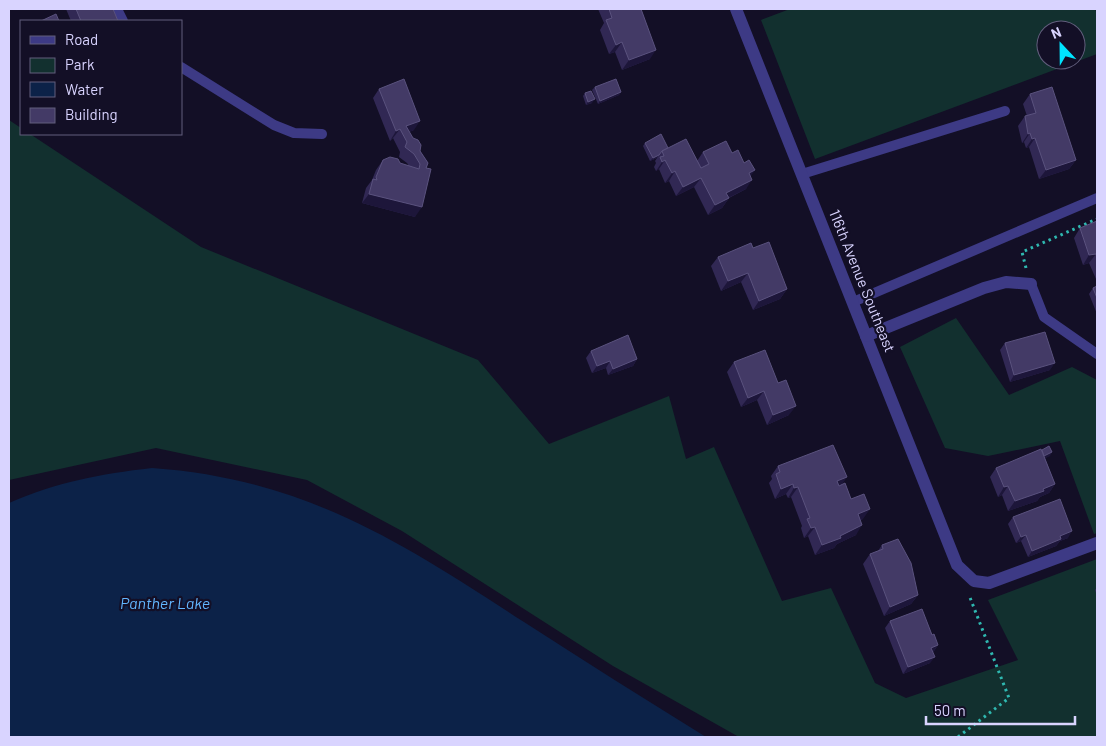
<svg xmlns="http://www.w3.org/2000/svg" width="1106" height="746" font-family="Barlow,sans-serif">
	<rect width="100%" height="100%" fill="#130f26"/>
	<g fill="#12302f" fill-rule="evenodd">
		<path d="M 790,9 L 1095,9 L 1097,14 L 1097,54 L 815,159 L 761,20 ZM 1046,30 L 1076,30 L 1076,60 L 1046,60 Z"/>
		<path d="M 9,120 L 21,128 L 21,134 L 30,134 L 201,247 L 478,360 L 549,444 L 669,396 L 686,459 L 714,447 L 782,601 L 831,588 L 875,683 L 906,698 L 1018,660 L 988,600 L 1097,559 L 1097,737 L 739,737 L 613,666 L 402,531 L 307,480 L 156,448 L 9,480 Z"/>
		<path d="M 956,318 L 1009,395 L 1072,367 L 1097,380 L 1097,533 L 1094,534 L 1060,441 L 988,456 L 945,448 L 900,347 Z"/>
	</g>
	<path fill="#0c2248" d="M 152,468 C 305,479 399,541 524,622 C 584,661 645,699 706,737 L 9,737 L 9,503 C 57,482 100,474 152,468 Z"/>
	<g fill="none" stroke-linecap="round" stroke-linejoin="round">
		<g stroke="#2fb8b0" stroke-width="3" stroke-dasharray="2.5 4" stroke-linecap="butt">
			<path d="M 1026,268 L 1022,252 L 1097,219"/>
			<path d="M 958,737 L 1009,698 L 969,595"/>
		</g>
		<g stroke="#3d3a85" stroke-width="10">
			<path d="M 117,9 L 123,21"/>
			<path d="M 181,67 L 274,125 L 294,133 L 322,134"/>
			<path d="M 802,174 L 1005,111"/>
			<path d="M 1031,284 L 1044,317 L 1097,354"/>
			<path d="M 853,302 L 1097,198"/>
		</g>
		<g stroke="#3d3a85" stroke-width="12">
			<path d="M 736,9 L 957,565 L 974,581 L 989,583 L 1097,543"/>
			<path d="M 866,336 L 984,288 L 1006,282 L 1031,284"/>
		</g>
	</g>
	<g fill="#312854">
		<path d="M 66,9 L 113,9 L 118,21 L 71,21 Z"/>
		<path d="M 598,9 L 643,9 L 641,11 L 650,59 L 622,70 L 615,52 L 609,54 L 600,30 L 604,23 Z"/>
		<path d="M 595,87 L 621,92 L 619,95 L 598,104 L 592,90 Z"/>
		<path d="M 379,89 L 414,130 L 409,132 L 420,151 L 428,163 L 415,217 L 362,203 L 366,188 L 372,180 L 376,170 L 383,160 L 409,166 L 407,163 L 399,157 L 400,152 L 393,138 L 390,141 L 373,98 Z"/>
		<path d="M 585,93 L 592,103 L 586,105 L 583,96 Z"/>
		<path d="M 1030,94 L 1076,160 L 1069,169 L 1039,179 L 1029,147 L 1026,148 L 1024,142 L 1022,143 L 1018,126 L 1025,116 L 1027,116 L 1023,104 Z"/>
		<path d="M 645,143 L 668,148 L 697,161 L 703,152 L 732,153 L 751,176 L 746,189 L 729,198 L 722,208 L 708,215 L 694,187 L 676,196 L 669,181 L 665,183 L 659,169 L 656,171 L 654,167 L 656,163 L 655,161 L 657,158 L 650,161 L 643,146 Z"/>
		<path d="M 1097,221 L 1097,279 L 1096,279 L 1089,263 L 1083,265 L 1074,238 L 1080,228 Z"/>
		<path d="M 753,248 L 787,289 L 780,299 L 753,310 L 741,282 L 721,291 L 711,266 L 718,257 Z"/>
		<path d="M 1097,286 L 1097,314 L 1089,294 L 1093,288 Z"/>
		<path d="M 1005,343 L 1050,370 L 1010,382 L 1000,350 Z"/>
		<path d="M 591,351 L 637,359 L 633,366 L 608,375 L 606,368 L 592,373 L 586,358 Z"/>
		<path d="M 734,362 L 789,415 L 767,425 L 757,400 L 741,407 L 727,372 Z"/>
		<path d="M 1050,456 L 1045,458 L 1055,484 L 1049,493 L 1040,497 L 1037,501 L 1008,511 L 1002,495 L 998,497 L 990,477 L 996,468 Z"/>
		<path d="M 778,466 L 842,484 L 863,519 L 860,520 L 856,535 L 837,544 L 834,548 L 815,555 L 808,536 L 804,538 L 801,528 L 802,526 L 791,497 L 788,498 L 786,494 L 775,499 L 769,483 L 772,479 L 771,476 Z"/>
		<path d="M 1013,517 L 1068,538 L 1060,541 L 1056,546 L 1028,557 L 1021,541 L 1016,543 L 1008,524 Z"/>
		<path d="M 882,545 L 918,595 L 911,604 L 884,616 L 863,564 L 870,554 L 878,551 Z"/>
		<path d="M 1097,587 L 1097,596 L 1095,590 Z"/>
		<path d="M 890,621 L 932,635 L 938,645 L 934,651 L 933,652 L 930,663 L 903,674 L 885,628 Z"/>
	</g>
	<g fill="#1d163a">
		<path d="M 622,42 L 615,52 L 609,54 L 616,45 Z"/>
		<path d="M 656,50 L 650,59 L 622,70 L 629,60 Z"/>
		<path d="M 621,92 L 619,95 L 598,104 L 600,101 Z"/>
		<path d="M 595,99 L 592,103 L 586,105 L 588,102 Z"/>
		<path d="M 420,121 L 414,130 L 403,135 L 406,126 Z"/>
		<path d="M 400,129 L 393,138 L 390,141 L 396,131 Z"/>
		<path d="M 1030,133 L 1024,142 L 1022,143 L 1028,134 Z"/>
		<path d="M 1035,138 L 1029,147 L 1026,148 L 1032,139 Z"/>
		<path d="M 659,155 L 657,158 L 650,161 L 653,158 Z"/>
		<path d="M 665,160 L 659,169 L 656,171 L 662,162 Z"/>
		<path d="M 1076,160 L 1069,169 L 1039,179 L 1046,170 Z"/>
		<path d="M 755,170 L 748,180 L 749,173 Z"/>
		<path d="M 675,171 L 669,181 L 665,183 L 672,173 Z"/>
		<path d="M 701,178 L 694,187 L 676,196 L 683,187 Z"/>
		<path d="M 752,180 L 746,189 L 720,202 L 726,193 Z"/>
		<path d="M 369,194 L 422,207 L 415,217 L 362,203 Z"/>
		<path d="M 729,198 L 722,208 L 708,215 L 715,205 Z"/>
		<path d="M 1096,254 L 1089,263 L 1083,265 L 1089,255 Z"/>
		<path d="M 748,273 L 741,282 L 721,291 L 728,281 Z"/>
		<path d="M 787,289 L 780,299 L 753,310 L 759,301 Z"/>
		<path d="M 637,359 L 633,366 L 608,375 L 613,369 Z"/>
		<path d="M 610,361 L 606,368 L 592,373 L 597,366 Z"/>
		<path d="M 1055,363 L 1050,370 L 1010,382 L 1014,375 Z"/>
		<path d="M 764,391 L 757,400 L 741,407 L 748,398 Z"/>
		<path d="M 796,406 L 789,415 L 767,425 L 773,415 Z"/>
		<path d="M 1052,452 L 1050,456 L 1042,459 L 1044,456 Z"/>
		<path d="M 847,477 L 841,486 L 830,490 L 837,481 Z"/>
		<path d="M 793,484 L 786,494 L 775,499 L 781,489 Z"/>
		<path d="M 1055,484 L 1049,493 L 1040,497 L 1037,501 L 1008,511 L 1015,501 Z"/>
		<path d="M 1008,486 L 1002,495 L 998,497 L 1004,487 Z"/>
		<path d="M 798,487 L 791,497 L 788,498 L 794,488 Z"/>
		<path d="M 870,509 L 863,519 L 851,523 L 858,514 Z"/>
		<path d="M 862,525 L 856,535 L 837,544 L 834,548 L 815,555 L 822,545 Z"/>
		<path d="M 815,527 L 808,536 L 804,538 L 811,528 Z"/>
		<path d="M 1072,531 L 1068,538 L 1060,541 L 1056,546 L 1028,557 L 1032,551 L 1060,536 Z"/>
		<path d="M 1026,535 L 1021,541 L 1016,543 L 1021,537 Z"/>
		<path d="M 918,595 L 911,604 L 884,616 L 890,607 Z"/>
		<path d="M 938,645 L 934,651 L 926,654 L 931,648 Z"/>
		<path d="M 935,657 L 930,663 L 903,674 L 908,667 Z"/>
	</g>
	<g fill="#433a66" stroke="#5a527e">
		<path d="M 76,9 L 113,9 L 118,21 L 81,21 Z"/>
		<path d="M 609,9 L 641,9 L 656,50 L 629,60 L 622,42 L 616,45 L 606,20 L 612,18 Z"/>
		<path d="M 56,14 L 59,21 L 41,21 Z"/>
		<path d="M 404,79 L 420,121 L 406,126 L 413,138 L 418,140 L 421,145 L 420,151 L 428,163 L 426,168 L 431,169 L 422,207 L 369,194 L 373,179 L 377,180 L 376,177 L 383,160 L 390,157 L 398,159 L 400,163 L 419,169 L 420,164 L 414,154 L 405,147 L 407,142 L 400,129 L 396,131 L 379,89 Z"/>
		<path d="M 616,79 L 621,92 L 600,101 L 595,87 Z"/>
		<path d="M 1052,87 L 1076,160 L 1046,170 L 1035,138 L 1032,139 L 1030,133 L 1028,134 L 1025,116 L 1036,113 L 1030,94 Z"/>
		<path d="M 591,91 L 595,99 L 588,102 L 585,93 Z"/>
		<path d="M 661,134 L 668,148 L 662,151 L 659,155 L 653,158 L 645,143 Z"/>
		<path d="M 686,139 L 701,168 L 709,164 L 703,152 L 726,141 L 732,153 L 738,150 L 744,163 L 749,160 L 755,170 L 749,173 L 752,180 L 726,193 L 729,198 L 715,205 L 701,178 L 683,187 L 675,171 L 672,173 L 665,160 L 662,162 L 660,157 L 664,156 L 662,151 Z"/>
		<path d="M 1097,221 L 1097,257 L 1096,254 L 1089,255 L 1080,228 Z"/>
		<path d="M 769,242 L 787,289 L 759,301 L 748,273 L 728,281 L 718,257 L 751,243 L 753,248 Z"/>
		<path d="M 1097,286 L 1097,298 L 1093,288 Z"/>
		<path d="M 1045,332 L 1055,363 L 1014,375 L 1005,343 Z"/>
		<path d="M 628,335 L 637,359 L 613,369 L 610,361 L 597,366 L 591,351 Z"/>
		<path d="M 765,350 L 778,383 L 786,380 L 796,406 L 773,415 L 764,391 L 748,398 L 734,362 Z"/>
		<path d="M 833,445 L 847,477 L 837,481 L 839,486 L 845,483 L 851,499 L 864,494 L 870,509 L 858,514 L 862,525 L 840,536 L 841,538 L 822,545 L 815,527 L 811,528 L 807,519 L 810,518 L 798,487 L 794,488 L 793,484 L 781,489 L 776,474 L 780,472 L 778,466 Z"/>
		<path d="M 1049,446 L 1052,452 L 1044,456 L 1042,450 Z"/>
		<path d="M 1041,449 L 1055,484 L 1043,489 L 1044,491 L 1015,501 L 1008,486 L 1004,487 L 996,468 Z"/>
		<path d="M 1060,499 L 1072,531 L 1060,536 L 1061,539 L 1032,551 L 1026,535 L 1021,537 L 1013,517 Z"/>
		<path d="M 898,539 L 911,563 L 918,595 L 890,607 L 870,554 L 883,549 L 882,545 Z"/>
		<path d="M 922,609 L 932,635 L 934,634 L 938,645 L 931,648 L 935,657 L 908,667 L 890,621 Z"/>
	</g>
	<g text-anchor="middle" stroke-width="4.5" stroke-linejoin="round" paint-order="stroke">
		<g font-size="15" fill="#d9d4ff" stroke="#130f26">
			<text transform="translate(862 281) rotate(68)" y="5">116th Avenue Southeast</text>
		</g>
		<g font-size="16" font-style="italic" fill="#62b6ff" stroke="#130f26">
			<text x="165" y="609">Panther Lake</text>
		</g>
	</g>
	<rect width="1106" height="746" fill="none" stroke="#d9d4ff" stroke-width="20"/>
	<rect x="20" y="20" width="162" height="115" fill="#130f26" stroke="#625e7d"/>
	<rect x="30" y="36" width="25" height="8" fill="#3d3a85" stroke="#625e7d"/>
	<text x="65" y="45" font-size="15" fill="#d9d4ff">Road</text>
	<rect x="30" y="58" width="25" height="15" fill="#12302f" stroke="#625e7d"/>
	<text x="65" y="70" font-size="15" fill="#d9d4ff">Park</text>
	<rect x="30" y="82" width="25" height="15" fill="#0c2248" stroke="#625e7d"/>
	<text x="65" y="95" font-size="15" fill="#d9d4ff">Water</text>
	<rect x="30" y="108" width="25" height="15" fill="#433a66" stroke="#625e7d"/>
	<text x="65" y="120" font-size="15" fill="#d9d4ff">Building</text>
	<g transform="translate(1061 45) rotate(338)"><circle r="24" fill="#130f26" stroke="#625e7d"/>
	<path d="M0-4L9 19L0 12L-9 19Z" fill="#00e5ff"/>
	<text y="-8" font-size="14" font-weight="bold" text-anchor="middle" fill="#d9d4ff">N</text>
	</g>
	<path d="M926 716v8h149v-8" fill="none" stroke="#d9d4ff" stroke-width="2.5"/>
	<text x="934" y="716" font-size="15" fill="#d9d4ff" stroke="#130f26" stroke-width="4" paint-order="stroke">50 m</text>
</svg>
